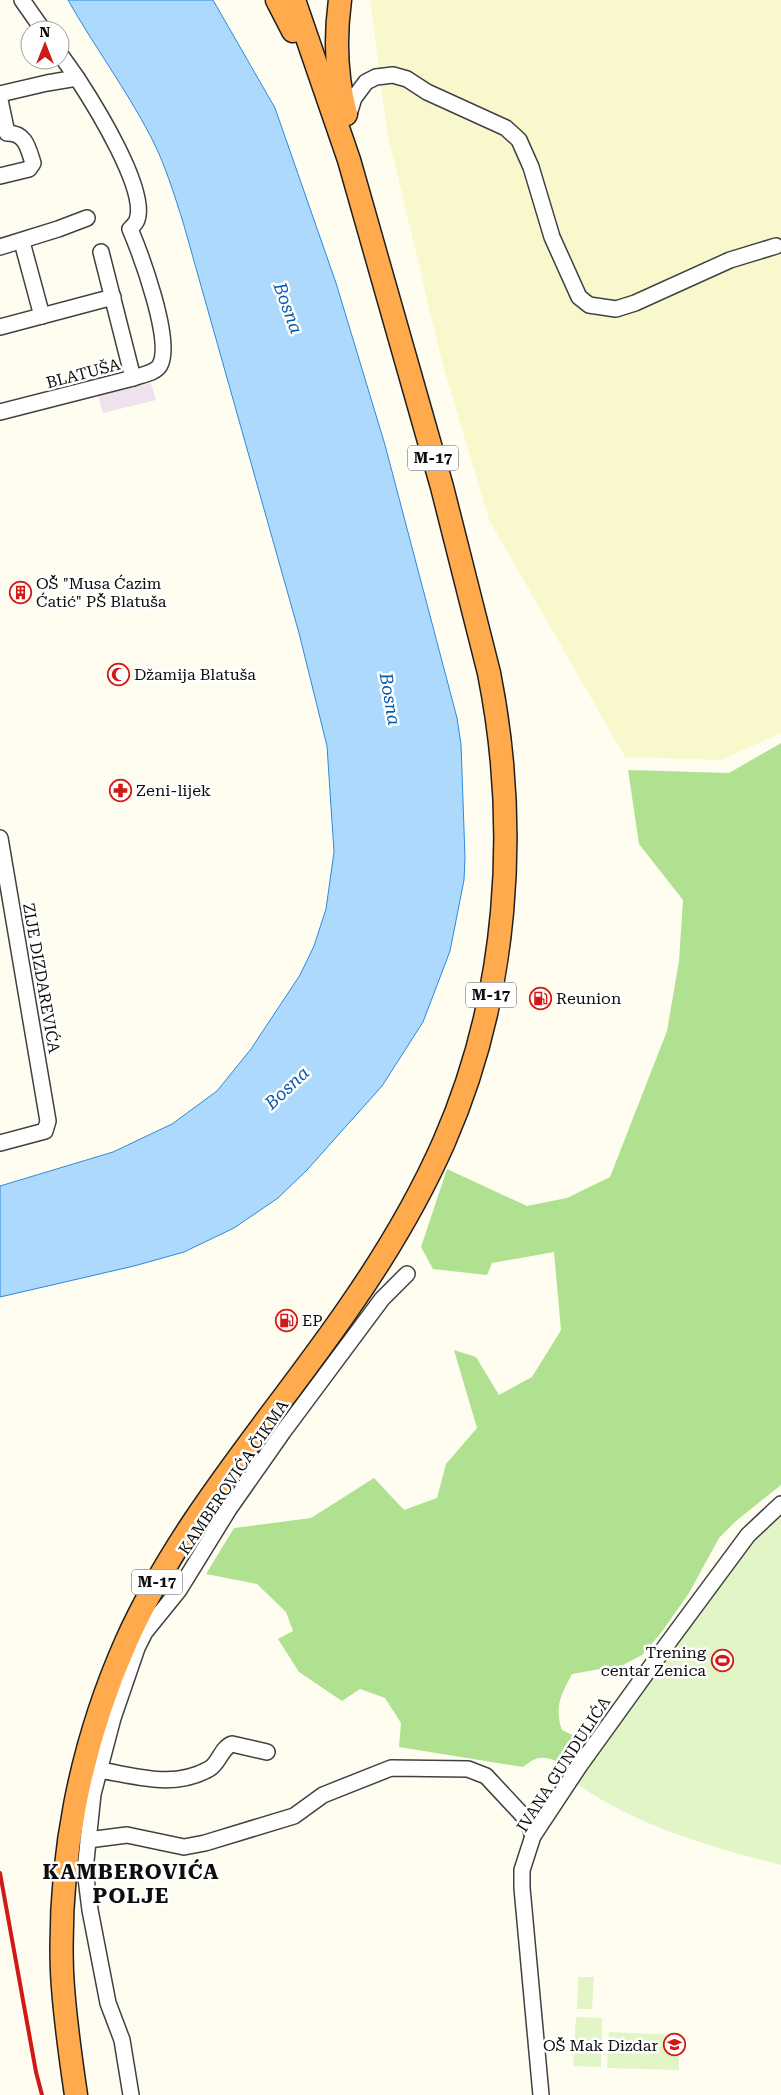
<svg xmlns="http://www.w3.org/2000/svg" width="781" height="2095" font-family="'Roboto Serif',serif">
	<rect width="100%" height="100%" fill="#fffdef"/>
	<path fill="#ede2ee" d="M 151,383 L 156,400 L 103,413 L 98,396 Z"/>
	<path fill="#f9f8cc" d="M 370,0 L 781,0 L 781,733 L 721,760 L 625,757 L 489,520 L 441,358 L 387,131 Z"/>
	<path fill="#afe191" d="M 781,743 L 781,1485 L 736,1521 L 719,1538 L 689,1593 L 661,1633 L 642,1655 L 623,1665 L 572,1674 C 561,1695 554,1707 562,1730 L 577,1737 L 558,1762 C 542,1755 536,1757 523,1767 L 399,1747 L 401,1723 L 385,1698 L 360,1689 L 342,1701 L 299,1672 L 278,1639 L 293,1631 L 286,1612 L 257,1584 L 206,1574 L 234,1528 L 311,1518 L 374,1478 L 404,1510 L 437,1498 L 446,1464 L 477,1428 L 454,1350 L 476,1357 L 499,1395 L 532,1377 L 561,1330 L 554,1252 L 492,1263 L 487,1275 L 433,1269 L 421,1247 L 447,1169 L 527,1206 L 567,1198 L 610,1177 L 667,1031 L 679,961 L 683,900 L 639,844 L 628,770 L 729,773 Z"/>
	<g fill="#e1f5c7">
		<path d="M 781,1510 L 781,1865 C 710,1847 637,1826 577,1784 L 749,1538 Z"/>
		<path d="M 578,1977 L 594,1977 L 592,2009 L 577,2009 Z"/>
		<path d="M 576,2017 L 602,2018 L 601,2067 L 573,2066 Z"/>
		<path d="M 609,2032 L 679,2035 L 679,2070 L 607,2068 Z"/>
	</g>
	<path fill="#add9fd" stroke="#2c89dd" d="M 68,0 L 213,0 L 275,108 L 336,283 L 385,445 L 457,718 L 461,744 L 465,858 L 464,880 L 450,951 L 423,1022 L 382,1086 L 307,1170 L 278,1198 L 234,1228 L 184,1252 L 134,1266 L 0,1297 L 0,1186 L 113,1152 L 172,1124 L 217,1091 L 251,1049 L 300,975 L 314,946 L 326,909 L 334,852 L 327,746 L 299,633 L 183,222 C 174,194 165,164 151,137 C 126,89 94,46 68,0 Z"/>
	<g fill="none" stroke-linecap="round" stroke-linejoin="round">
		<defs>
			<g id="minor">
				<path d="M 22,0 L 43,30"/>
				<path d="M 0,94 L 47,83 L 77,78 L 60,54"/>
				<path d="M 0,100 L 7,133 C 26,133 28,148 33,163 L 29,169 L 0,176"/>
				<path d="M 348,117 L 354,98 L 366,82 L 376,77 L 393,75 L 407,79 L 427,92 L 506,128 L 519,140 L 531,167 L 552,237 L 579,297 L 589,305 L 616,309 L 635,303 L 730,260 L 776,246"/>
				<path d="M 22,242 L 42,316"/>
				<path d="M 0,247 L 58,229 L 87,218"/>
				<path d="M 101,252 L 133,378"/>
				<path d="M 0,327 L 113,297"/>
				<path d="M 0,412 L 133,378 C 141,375 156,373 160,365 C 173,341 141,255 130,229 C 132,227 136,223 137,220 C 148,190 94,104 77,78"/>
				<path d="M 0,838 L 48,1121 L 45,1131 L 0,1143"/>
				<path d="M 99,1770 C 137,1776 173,1789 209,1769 C 219,1764 221,1748 232,1744 L 267,1752"/>
				<path d="M 88,1840 L 127,1835 L 184,1847 L 205,1843 L 294,1816 L 323,1795 L 391,1768 L 468,1769 L 486,1776 L 527,1820 L 533,1836"/>
				<path d="M 131,2095 L 122,2040 L 108,2003 L 90,1910 L 85,1870 L 93,1794 L 113,1718 L 137,1648 L 145,1632 L 179,1590 L 229,1509 L 283,1432 L 382,1299 L 407,1274"/>
				<path d="M 541,2095 L 522,1888 L 522,1870 L 533,1836 L 580,1765 L 668,1643 L 748,1535 L 781,1504"/>
			</g>
			<g id="highway">
				<path d="M 277,0 L 293,31"/>
				<path d="M 340,0 C 335,37 336,77 346,114"/>
				<path d="M 76,2095 C 70,2054 64,2014 62,1972 C 58,1859 80,1746 126,1642 C 181,1519 273,1418 348,1309 C 385,1256 418,1201 444,1142 C 508,996 520,829 489,673 L 442,487 L 349,160 L 294,0"/>
			</g>
		</defs>
		<use href="#minor" stroke="#414141" stroke-width="18"/>
		<use href="#highway" stroke="#1f1f1f" stroke-width="25"/>
		<use href="#minor" stroke="#fff" stroke-width="15"/>
		<use href="#highway" stroke="#ffab4d" stroke-width="22"/>
		<path stroke="#cf1a16" stroke-width="4" d="M 0,1873 L 36,2072 L 42,2095"/>
	</g>
	<defs>
		<symbol id="building-ring" viewBox="-11 -11 22 22"><circle r="9.5" fill="#fff" stroke="#cf1a16" stroke-width="1.5"/><path d="M-4-6H4V6H1V3H-1V6H-4ZM-2.5-4.3h1.7v1.8h-1.7ZM.8-4.3h1.7v1.8H.8ZM-2.5-1h1.7V.8h-1.7ZM.8-1h1.7V.8H.8Z" fill="#cf1a16"/></symbol>
		<symbol id="mosque-ring" viewBox="-11 -11 22 22"><circle r="9.5" fill="#fff" stroke="#cf1a16" stroke-width="1.5"/><path d="M3.5-4.9A6 6 0 1 0 3.5 4.9A5 5 0 1 1 3.5-4.9Z" fill="#cf1a16"/></symbol>
		<symbol id="pharmacy-ring" viewBox="-11 -11 22 22"><circle r="9.5" fill="#fff" stroke="#cf1a16" stroke-width="1.5"/><path d="M-2-6h4v4h4v4h-4v4h-4v-4h-4v-4h4Z" fill="#cf1a16"/></symbol>
		<symbol id="fuel-ring" viewBox="-11 -11 22 22"><circle r="9.5" fill="#fff" stroke="#cf1a16" stroke-width="1.5"/><path d="M-5.5-6h7V0h2V4h1.3V-2.5L3-4.5l.8-.8L6-3V5H2.5V1h-1V6h-7ZM-4.2-4.7v3.2H.2V-4.7Z" fill="#cf1a16"/></symbol>
		<symbol id="stadium-ring" viewBox="-11 -11 22 22"><circle r="9.5" fill="#fff" stroke="#cf1a16" stroke-width="1.5"/><path d="M0-5a6.5 5 0 1 0 0 10a6.5 5 0 1 0 0-10ZM-3.5-1.8h7v3.6h-7Z" fill="#cf1a16"/></symbol>
		<symbol id="school-ring" viewBox="-11 -11 22 22"><circle r="9.5" fill="#fff" stroke="#cf1a16" stroke-width="1.5"/><path d="M0-5L7-2L0 1L-7-2ZM-4 1L0 2.5L4 1V4Q0 6-4 4Z" fill="#cf1a16"/></symbol>
	</defs>
	<g fill-rule="evenodd">
		<use href="#building-ring" x="8" y="580" width="25" height="25"/>
		<use href="#mosque-ring" x="106" y="662" width="25" height="25"/>
		<use href="#pharmacy-ring" x="108" y="778" width="25" height="25"/>
		<use href="#fuel-ring" x="528" y="986" width="25" height="25"/>
		<use href="#fuel-ring" x="274" y="1308" width="25" height="25"/>
		<use href="#stadium-ring" x="710" y="1648" width="25" height="25"/>
		<use href="#school-ring" x="662" y="2032" width="25" height="25"/>
	</g>
	<g text-anchor="middle" stroke-width="5" stroke-linejoin="round" paint-order="stroke">
		<g fill="#fff" stroke="#565656" stroke-width="1">
			<rect x="408" y="445.5" width="50" height="25" rx="4"/>
			<rect x="466" y="982.5" width="50" height="25" rx="4"/>
			<rect x="132" y="1569.5" width="50" height="25" rx="4"/>
		</g>
		<g font-size="15" font-weight="bold" fill="#0e0e0e">
			<text x="433" y="463">M-17</text>
			<text x="491" y="1000">M-17</text>
			<text x="157" y="1587">M-17</text>
		</g>
		<g font-size="16" fill="#0e0e0e" stroke="#fff">
			<text transform="translate(83 373) rotate(-15)" y="6">BLATUŠA</text>
			<text transform="translate(42 978) rotate(80)" y="6">ZIJE DIZDAREVIĆA</text>
			<text transform="translate(233 1477) rotate(-56)" y="6">KAMBEROVIĆA ČIKMA</text>
			<text transform="translate(563 1764) rotate(-57)" y="6">IVANA GUNDULIĆA</text>
		</g>
		<g font-size="16" fill="#0e0e0e" stroke="#fff" text-anchor="start">
			<text x="36" y="589">OŠ "Musa Ćazim<tspan x="36" dy="18">Ćatić" PŠ Blatuša</tspan></text>
			<text x="134" y="680">Džamija Blatuša</text>
			<text x="136" y="796">Zeni-lijek</text>
			<text x="556" y="1004">Reunion</text>
			<text x="302" y="1326">EP</text>
			<text x="706" y="1658" text-anchor="end">Trening<tspan x="706" dy="18">centar Zenica</tspan></text>
			<text x="658" y="2051" text-anchor="end">OŠ Mak Dizdar</text>
		</g>
		<g font-size="18" font-style="italic" fill="#085aaf" stroke="#fff">
			<text transform="translate(288 308) rotate(70)" y="6">Bosna</text>
			<text transform="translate(390 699) rotate(80)" y="6">Bosna</text>
			<text transform="translate(287 1088) rotate(-43)" y="6">Bosna</text>
		</g>
		<g font-size="21" font-weight="bold" letter-spacing="1" fill="#0e0e0e" stroke="#fff">
			<text x="131" y="1879">KAMBEROVIĆA<tspan x="131" dy="24">POLJE</tspan></text>
		</g>
	</g>
	<g transform="translate(45 45)"><circle r="24" fill="#ffffff" stroke="#9f9f9f"/>
	<path d="M0-4L9 19L0 12L-9 19Z" fill="#cf1a16"/>
	<text y="-8" font-size="14" font-weight="bold" text-anchor="middle" fill="#0e0e0e">N</text>
	</g>
</svg>
